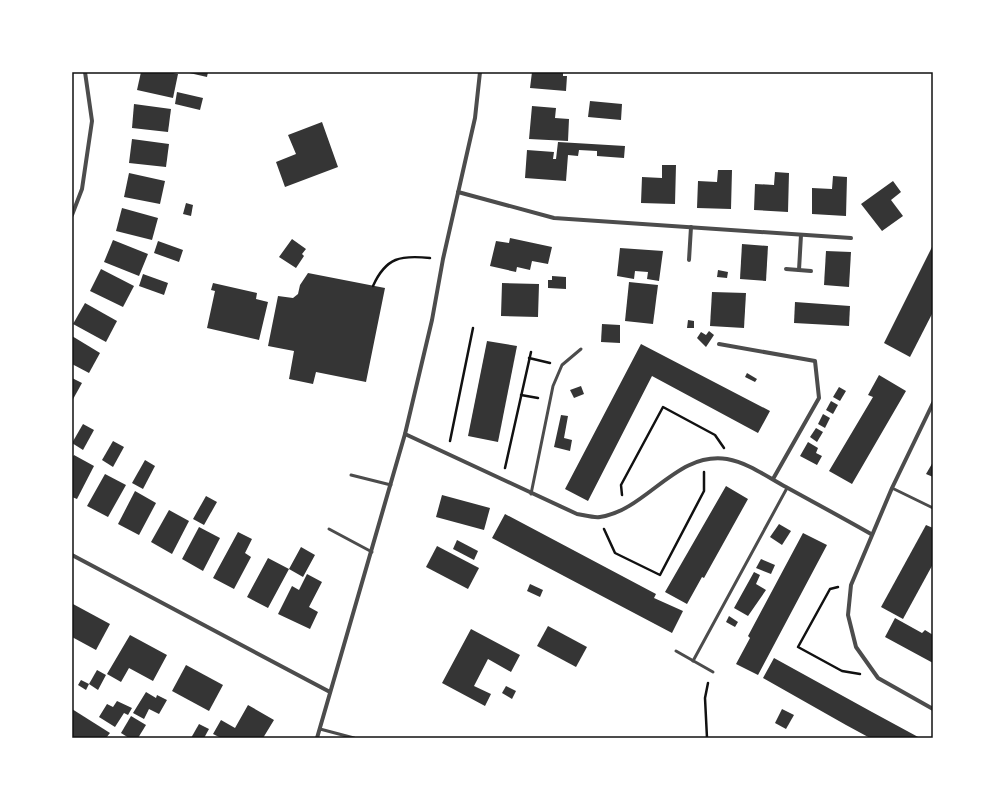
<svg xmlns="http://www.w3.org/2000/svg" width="1005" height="810" font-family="'Exo 2',sans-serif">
	<rect width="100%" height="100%" fill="#fff"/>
	<g fill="#353535">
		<path d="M 141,72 L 168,72 L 178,74 L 173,98 L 137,90 Z"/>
		<path d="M 185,72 L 208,72 L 207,77 Z"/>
		<path d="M 532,72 L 563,72 L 563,76 L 567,76 L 566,91 L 530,88 Z"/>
		<path d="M 177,92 L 203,98 L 200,110 L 175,104 Z"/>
		<path d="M 590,101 L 622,104 L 621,120 L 588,117 Z"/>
		<path d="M 134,104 L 171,109 L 168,132 L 132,128 Z"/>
		<path d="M 532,106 L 556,108 L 555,118 L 569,119 L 568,141 L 529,139 Z"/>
		<path d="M 322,122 L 338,167 L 285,187 L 276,162 L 296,154 L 288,135 Z"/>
		<path d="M 132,139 L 169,144 L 166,167 L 129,163 Z"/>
		<path d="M 558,142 L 625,146 L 624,158 L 597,156 L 597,151 L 579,150 L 578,156 L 568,155 L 566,181 L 525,178 L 527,150 L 554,152 L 553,159 L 556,159 Z"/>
		<path d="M 662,165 L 676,165 L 675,204 L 641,203 L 642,177 L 662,178 Z"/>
		<path d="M 718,170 L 732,170 L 731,209 L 697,208 L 698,181 L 717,182 Z"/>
		<path d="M 775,172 L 789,173 L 788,212 L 754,210 L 755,184 L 774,185 Z"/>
		<path d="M 129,173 L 165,181 L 160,204 L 124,197 Z"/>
		<path d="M 833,176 L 847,177 L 846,216 L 812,214 L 812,188 L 832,189 Z"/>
		<path d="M 893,181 L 901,192 L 891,200 L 903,216 L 882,231 L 861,204 Z"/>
		<path d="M 186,203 L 193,205 L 191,216 L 183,214 Z"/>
		<path d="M 122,208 L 158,218 L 152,240 L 116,231 Z"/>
		<path d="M 510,238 L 552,247 L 548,264 L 532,261 L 530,270 L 517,267 L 516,272 L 490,266 L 496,241 L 509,243 Z"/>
		<path d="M 292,239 L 306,249 L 302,254 L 304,256 L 296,268 L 279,257 Z"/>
		<path d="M 113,240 L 148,254 L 139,276 L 104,262 Z"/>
		<path d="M 158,241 L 183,250 L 179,262 L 154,253 Z"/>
		<path d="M 742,244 L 768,246 L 766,281 L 740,279 Z"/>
		<path d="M 933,245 L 933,312 L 910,357 L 884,343 Z"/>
		<path d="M 620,248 L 663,251 L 659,281 L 647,279 L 648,272 L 635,271 L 634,279 L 617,276 Z"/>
		<path d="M 826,251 L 851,252 L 849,287 L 824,285 Z"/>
		<path d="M 101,269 L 134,286 L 123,307 L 90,291 Z"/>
		<path d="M 718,270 L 728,272 L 727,278 L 717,277 Z"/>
		<path d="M 308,273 L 385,288 L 366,382 L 316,372 L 313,384 L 289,379 L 294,351 L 268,346 L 278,296 L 293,298 L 298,294 L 300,285 Z"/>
		<path d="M 143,274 L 168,283 L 164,295 L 139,286 Z"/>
		<path d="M 552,276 L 566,277 L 566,289 L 548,288 L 548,280 L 552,280 Z"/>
		<path d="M 629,282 L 658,285 L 653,324 L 625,321 Z"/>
		<path d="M 213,283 L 257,293 L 256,299 L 268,302 L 259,340 L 207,328 L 215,291 L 211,290 Z"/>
		<path d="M 502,283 L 539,284 L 538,317 L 501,316 Z"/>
		<path d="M 712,292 L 746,293 L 744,328 L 710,326 Z"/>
		<path d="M 795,302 L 850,306 L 849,326 L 794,323 Z"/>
		<path d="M 85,303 L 117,321 L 106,342 L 73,324 Z"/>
		<path d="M 688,320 L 694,321 L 694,328 L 687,328 Z"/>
		<path d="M 602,324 L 620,325 L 620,343 L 601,342 Z"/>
		<path d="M 709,331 L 714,335 L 706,347 L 697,338 L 701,332 L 706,335 Z"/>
		<path d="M 72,336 L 100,353 L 89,373 L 72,364 Z"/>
		<path d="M 487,341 L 517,346 L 498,442 L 468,436 Z"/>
		<path d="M 641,344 L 770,411 L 758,433 L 652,376 L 588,501 L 565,489 Z"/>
		<path d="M 747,373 L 757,379 L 755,382 L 745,377 Z"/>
		<path d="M 879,375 L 906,391 L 852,484 L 829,471 L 873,397 L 868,395 Z"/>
		<path d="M 72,378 L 82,383 L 72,401 Z"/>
		<path d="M 581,386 L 584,394 L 574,398 L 570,390 Z"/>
		<path d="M 839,387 L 846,391 L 840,401 L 833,397 Z"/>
		<path d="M 831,401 L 838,405 L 833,414 L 826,410 Z"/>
		<path d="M 823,414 L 830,418 L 825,428 L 818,424 Z"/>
		<path d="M 561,415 L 568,416 L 564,438 L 572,440 L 570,451 L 554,447 Z"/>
		<path d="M 83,424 L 94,430 L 83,450 L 72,443 Z"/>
		<path d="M 816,428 L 823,432 L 817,442 L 810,437 Z"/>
		<path d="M 113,441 L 124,447 L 113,467 L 102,460 Z"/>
		<path d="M 808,442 L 818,448 L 816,453 L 822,456 L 817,465 L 800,456 Z"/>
		<path d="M 74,455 L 94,466 L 77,499 L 72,497 L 72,458 Z"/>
		<path d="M 145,460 L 155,466 L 143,489 L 132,483 Z"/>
		<path d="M 933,462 L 933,477 L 926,474 Z"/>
		<path d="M 105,474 L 126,485 L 108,517 L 87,506 Z"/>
		<path d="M 726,486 L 748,499 L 704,578 L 702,577 L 687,604 L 665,592 Z"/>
		<path d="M 135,491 L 156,503 L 139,535 L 118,524 Z"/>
		<path d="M 442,495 L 490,508 L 484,530 L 436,517 Z"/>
		<path d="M 206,496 L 217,502 L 204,525 L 193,519 Z"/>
		<path d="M 169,510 L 189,521 L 172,554 L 151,542 Z"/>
		<path d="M 505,514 L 656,594 L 654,598 L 683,611 L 672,633 L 492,538 Z"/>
		<path d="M 779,524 L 791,531 L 782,545 L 770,537 Z"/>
		<path d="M 926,525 L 933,528 L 933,564 L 903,619 L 881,607 Z"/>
		<path d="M 199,527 L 220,538 L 203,571 L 182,559 Z"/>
		<path d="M 238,532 L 252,539 L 245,553 L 251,557 L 234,589 L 213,578 Z"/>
		<path d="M 803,533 L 827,545 L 758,675 L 736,664 L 750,638 L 748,636 Z"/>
		<path d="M 457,540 L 478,551 L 474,560 L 453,549 Z"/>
		<path d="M 437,546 L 479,568 L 468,589 L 426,567 Z"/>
		<path d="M 301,547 L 315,555 L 303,577 L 289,569 L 268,608 L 247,597 L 268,558 L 289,569 Z"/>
		<path d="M 761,559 L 775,565 L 771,574 L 756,568 Z"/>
		<path d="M 754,572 L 760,575 L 756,584 L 766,590 L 748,616 L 734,608 Z"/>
		<path d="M 307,574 L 322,582 L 309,607 L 318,612 L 310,629 L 278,614 L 292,586 L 299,590 Z"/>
		<path d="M 530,584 L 543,590 L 540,597 L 527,591 Z"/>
		<path d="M 73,604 L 110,624 L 96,650 L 72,637 Z"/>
		<path d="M 729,616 L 738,622 L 735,627 L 726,622 Z"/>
		<path d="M 895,618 L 922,633 L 925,630 L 933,635 L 933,663 L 885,637 Z"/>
		<path d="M 548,626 L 587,647 L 576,667 L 537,646 Z"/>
		<path d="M 471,629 L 520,655 L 511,672 L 488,659 L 474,686 L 491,694 L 485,706 L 442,683 Z"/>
		<path d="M 130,635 L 167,655 L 153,681 L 129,668 L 121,682 L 107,674 Z"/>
		<path d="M 774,658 L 872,712 L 920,738 L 870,738 L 846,725 L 763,678 Z"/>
		<path d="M 186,665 L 223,685 L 209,711 L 172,691 Z"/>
		<path d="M 97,670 L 106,675 L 98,690 L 89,684 Z"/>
		<path d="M 81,680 L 89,684 L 86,690 L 78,685 Z"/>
		<path d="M 506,686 L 516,691 L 512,699 L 502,693 Z"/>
		<path d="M 146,692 L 156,698 L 157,695 L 167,700 L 159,714 L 149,709 L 144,719 L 133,713 Z"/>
		<path d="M 117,701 L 132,708 L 128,715 L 124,713 L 115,727 L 99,717 L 107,704 L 113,707 Z"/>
		<path d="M 248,705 L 274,720 L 263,738 L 221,738 L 213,734 L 221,720 L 235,728 Z"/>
		<path d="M 72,709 L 110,733 L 106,738 L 72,738 Z"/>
		<path d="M 782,709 L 794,715 L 786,729 L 775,723 Z"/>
		<path d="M 131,716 L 146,725 L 138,738 L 129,738 L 121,733 Z"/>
		<path d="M 199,724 L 209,729 L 204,738 L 191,738 Z"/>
	</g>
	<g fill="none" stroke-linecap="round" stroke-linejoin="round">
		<g stroke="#111" stroke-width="2.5">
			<path d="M 373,286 C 386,257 401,255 430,258"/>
			<path d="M 529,358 L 550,363"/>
			<path d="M 521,395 L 538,398"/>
			<path d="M 450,441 L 473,328"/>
			<path d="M 505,468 L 531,352"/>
			<path d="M 622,495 L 621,485 L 663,407 L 715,435 L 724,448"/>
			<path d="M 604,529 L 615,553 L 660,575 L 704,491 L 704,472"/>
			<path d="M 838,587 L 830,589 L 798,647 L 842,671 L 860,674"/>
			<path d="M 707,738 L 705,698 L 708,683"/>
		</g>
		<g stroke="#4c4c4c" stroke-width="3">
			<path d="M 351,475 L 391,485"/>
			<path d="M 892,488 L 933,508"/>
			<path d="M 531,494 L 553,386 L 562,365 L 581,349"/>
			<path d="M 329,529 L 372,552"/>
			<path d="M 676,651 L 713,672"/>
			<path d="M 693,661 L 787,488"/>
			<path d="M 320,729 L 354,738"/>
		</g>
		<g stroke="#4c4c4c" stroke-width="4">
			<path d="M 458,192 L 554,218 L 851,238"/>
			<path d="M 72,215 L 82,189 L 92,121 L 85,72"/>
			<path d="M 689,260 L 691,227"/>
			<path d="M 786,269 L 811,271"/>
			<path d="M 799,270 L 801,235"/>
			<path d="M 719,344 L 815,361 L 819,398 L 773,479"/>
			<path d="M 933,403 L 892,488 L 851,585 L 848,615 L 856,647 L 878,678 L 933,709"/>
			<path d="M 405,434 L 577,514 C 584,515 593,518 600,517 C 647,510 676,451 727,459 C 749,463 767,477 786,487 C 815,503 843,518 871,534"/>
			<path d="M 72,555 L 330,692"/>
			<path d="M 317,738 L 405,434 L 432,320 L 443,259 L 475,118 L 480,72"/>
		</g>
	</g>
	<rect width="1005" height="810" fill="none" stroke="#ffffff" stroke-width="146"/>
	<rect x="73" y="73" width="859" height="664" fill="none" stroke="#111" stroke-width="1.5"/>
</svg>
